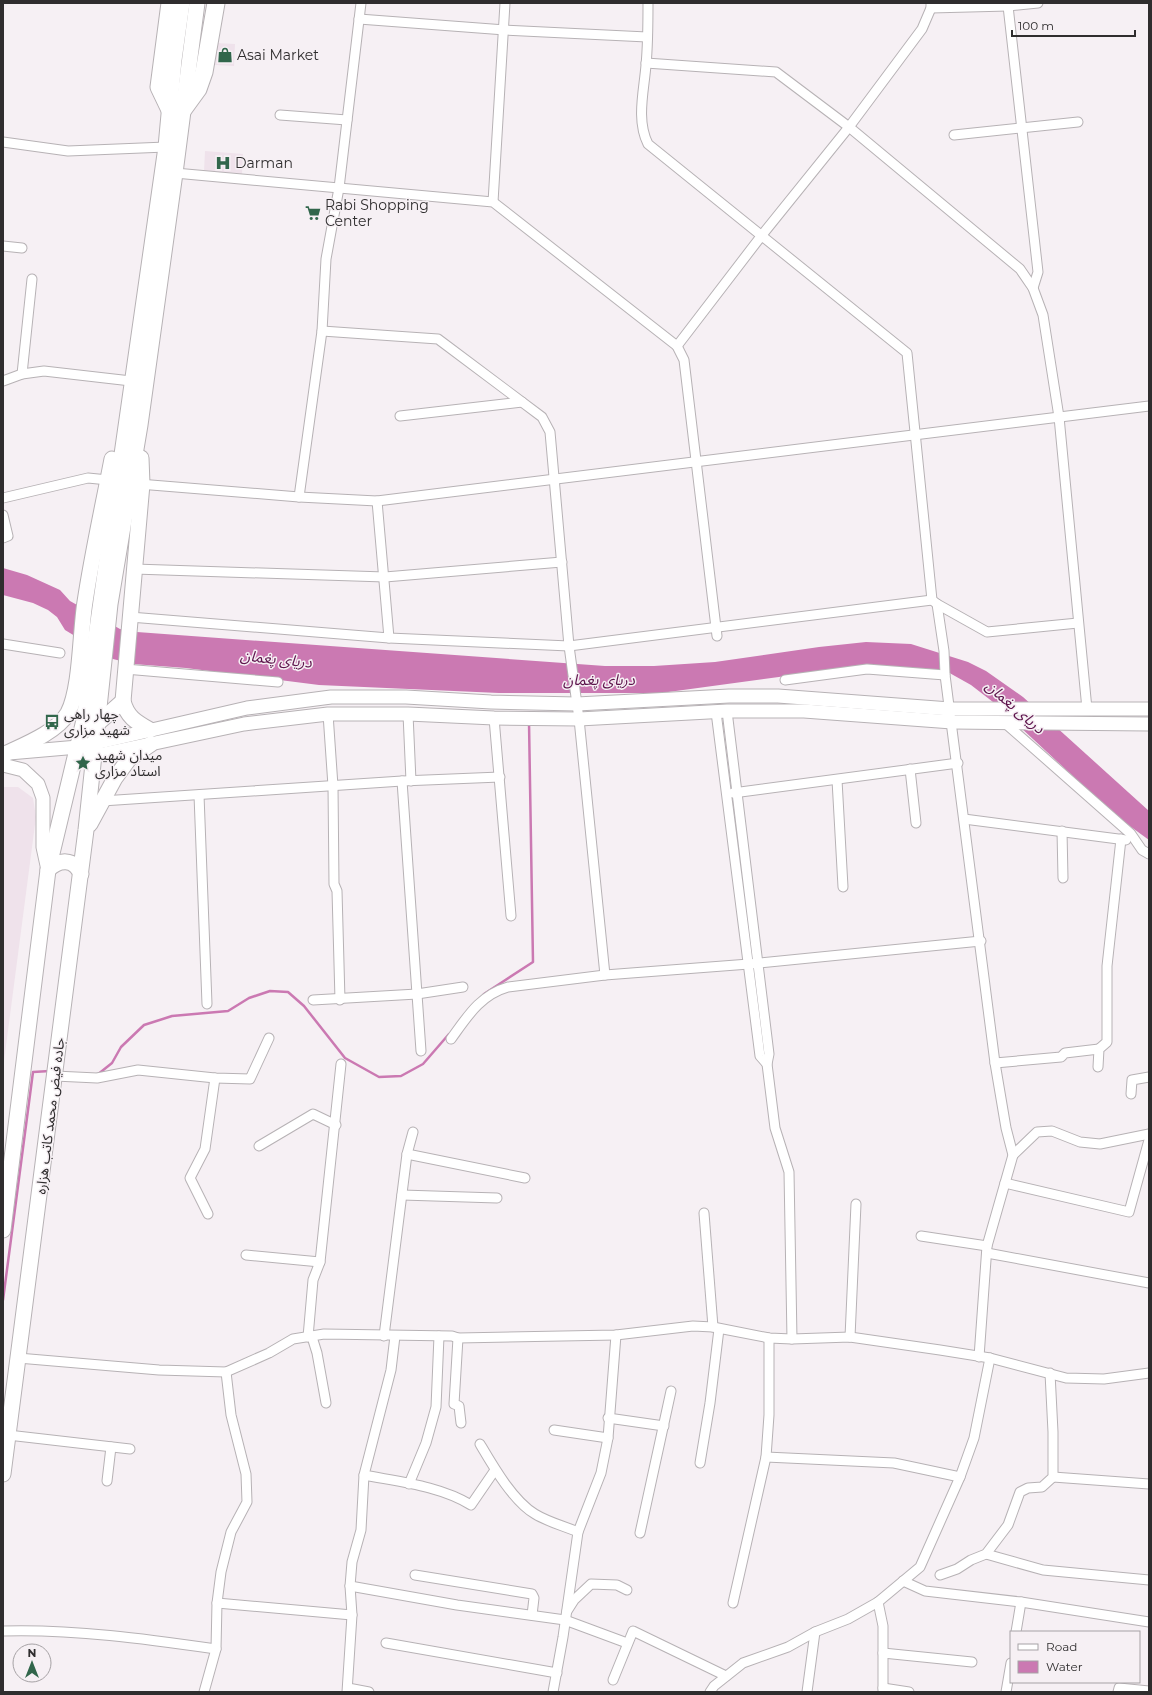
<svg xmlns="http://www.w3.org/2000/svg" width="1152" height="1695" font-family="Montserrat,'Noto Sans Arabic',sans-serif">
	<rect width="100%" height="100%" fill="#f6f0f4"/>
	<g fill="#efe2eb">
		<path d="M 217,43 L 235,44 L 234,66 L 215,65 Z"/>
		<path d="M 205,151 L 243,154 L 242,174 L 204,171 Z"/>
		<path d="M 3,787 L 18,787 L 33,798 L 36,817 L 3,1069 Z"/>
	</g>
	<path fill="#cb79b2" d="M 3,568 L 27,575 L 60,590 L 70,601 L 120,629 L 137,632 L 605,666 L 654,666 L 715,662 L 819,647 L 866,642 L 911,644 L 968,662 L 986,671 L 1023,697 L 1149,811 L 1149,840 L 1116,816 L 993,702 L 971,685 L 946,671 L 868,665 L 661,693 L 499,693 L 319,685 L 186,668 L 133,664 L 113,659 L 65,630 L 57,617 L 48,610 L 33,603 L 3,595 Z"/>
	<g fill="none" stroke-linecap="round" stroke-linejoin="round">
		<g stroke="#cb79b2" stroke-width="2.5">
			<path d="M 484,994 L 533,962 L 529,722"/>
			<path d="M 97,1075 L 112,1063 L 121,1047 L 144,1025 L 172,1016 L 228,1011 L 249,998 L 270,991 L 288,992 L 304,1006 L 345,1058 L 379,1077 L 401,1076 L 423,1064 L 449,1034"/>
			<path d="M 3,1300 L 33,1072 L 50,1071"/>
		</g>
		<defs>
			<g id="street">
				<path d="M 648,3 C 648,24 648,44 646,65 C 644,91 636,120 648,144 L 907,353 L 932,600 L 937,604 L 944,651 L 945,675 L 995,1063 L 1006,1128 L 1013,1155 L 987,1246 L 979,1357"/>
				<path d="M 1008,6 L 1038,272 L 1033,288"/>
				<path d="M 931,8 L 1008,6 L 1038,3"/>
				<path d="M 359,19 L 505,30 L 647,37"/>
				<path d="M 646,63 L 776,72 L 849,127 L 1020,269 L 1033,288 L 1043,315 L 1059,417 L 1087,709"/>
				<path d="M 280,115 L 347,120"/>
				<path d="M 954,135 L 1078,122"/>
				<path d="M 3,142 L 68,151 L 166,147"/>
				<path d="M 175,173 L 493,202 L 677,346 L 684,360 L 717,636"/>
				<path d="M 493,202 L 505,3"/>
				<path d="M 3,246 L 22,248"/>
				<path d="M 322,331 L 438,339 L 542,417 L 550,432 L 569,646 L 579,719 L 605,975"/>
				<path d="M 677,346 L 762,235 L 849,127 L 922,29 L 931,8 L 931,3"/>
				<path d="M 22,374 L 32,279"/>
				<path d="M 3,381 L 22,374 L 44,371 L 131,381"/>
				<path d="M 400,416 L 522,402"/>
				<path d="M 139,484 L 299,497 L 377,501 L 1149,406"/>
				<path d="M 299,497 L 322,331 L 326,259 L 339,188 L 361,3"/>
				<path d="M 3,498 L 88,478 L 108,480"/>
				<path d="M 377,501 L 389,638"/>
				<path d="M 3,515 L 8,536 L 3,538"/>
				<path d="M 134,569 L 385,577 L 562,562"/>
				<path d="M 937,604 L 987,632 L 1078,623"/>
				<path d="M 130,617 L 389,638 L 569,646 L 932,600"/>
				<path d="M 3,644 L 60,653"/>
				<path d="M 125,669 L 278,682"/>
				<path d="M 785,680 L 867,669 L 945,675"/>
				<path d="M 727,711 L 769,1054 L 767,1064 L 775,1128 L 789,1172 L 792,1339"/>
				<path d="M 716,712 L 760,1056 L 767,1064"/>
				<path d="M 328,714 L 333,786 L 334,884 L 337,891 L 340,1000"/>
				<path d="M 408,714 L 411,781"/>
				<path d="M 494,718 L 511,916"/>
				<path d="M 1005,723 L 1131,834 L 1142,850 L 1149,854"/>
				<path d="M 910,769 L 916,823"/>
				<path d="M 837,780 L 843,887"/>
				<path d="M 402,781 L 421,1051"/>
				<path d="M 733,793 L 958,763"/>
				<path d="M 199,795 L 207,1004"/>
				<path d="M 102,801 L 402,781 L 500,777"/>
				<path d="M 964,819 L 1126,840"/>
				<path d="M 1062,831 L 1063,878"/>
				<path d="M 313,1000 L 417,994 L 463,987"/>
				<path d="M 451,1039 C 467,1017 480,995 508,987 L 605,975 L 749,964 L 981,941"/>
				<path d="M 995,1063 L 1061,1057 L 1065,1053 L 1099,1049"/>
				<path d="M 1098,1067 L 1099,1049 L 1107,1042 L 1107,966 L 1121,839"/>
				<path d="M 55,1076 L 97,1078 L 138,1070 L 215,1078 L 250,1079 L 269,1038"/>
				<path d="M 1131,1094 L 1132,1080 L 1149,1077"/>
				<path d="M 259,1146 L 313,1114 L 336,1125"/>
				<path d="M 407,1154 L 525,1178"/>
				<path d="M 1013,1155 L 1037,1132 L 1052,1131 L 1080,1142 L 1100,1144 L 1149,1134"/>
				<path d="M 1005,1183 L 1129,1212 L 1149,1140"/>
				<path d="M 402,1195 L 497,1198"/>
				<path d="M 704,1213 L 713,1327"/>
				<path d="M 208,1214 L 190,1178 L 205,1149 L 215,1078"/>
				<path d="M 921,1236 L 987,1246"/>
				<path d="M 987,1253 L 1149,1283"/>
				<path d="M 246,1255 L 320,1262"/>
				<path d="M 384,1336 L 407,1154 L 413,1132"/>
				<path d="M 308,1337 L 313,1280 L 320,1262 L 341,1064"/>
				<path d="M 312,1337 L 317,1353 L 326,1403"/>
				<path d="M 850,1337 L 856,1204"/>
				<path d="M 458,1338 L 454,1404 L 459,1406 L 461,1423"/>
				<path d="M 18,1358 L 159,1370 L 226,1372 L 269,1353 L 293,1339 L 324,1334 L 452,1336 L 458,1338 L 616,1335 L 693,1326 L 713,1327 L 769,1338 L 792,1339 L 850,1337 L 940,1350 L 990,1358 L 1066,1378 L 1104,1379 L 1149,1373"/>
				<path d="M 608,1418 L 664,1426"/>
				<path d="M 554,1430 L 608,1438"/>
				<path d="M 8,1435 L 130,1449"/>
				<path d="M 480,1444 C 493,1466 513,1501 535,1514 C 548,1522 564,1526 578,1532"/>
				<path d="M 766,1457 L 894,1463 L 960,1477"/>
				<path d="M 700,1463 L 710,1403 L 719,1329"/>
				<path d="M 364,1475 C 400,1482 440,1486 471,1505 L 495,1470"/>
				<path d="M 1053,1477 L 1149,1484"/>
				<path d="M 107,1481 L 111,1447"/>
				<path d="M 409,1484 L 426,1443 L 436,1407 L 439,1336"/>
				<path d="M 640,1533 L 671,1391"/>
				<path d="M 986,1554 L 1043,1570 L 1149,1580"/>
				<path d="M 415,1575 L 532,1594 L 534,1598 L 532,1615"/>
				<path d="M 940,1575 L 957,1569 L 971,1560 L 986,1554 L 1008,1525 L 1020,1492 L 1028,1488 L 1042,1487 L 1053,1477 L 1053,1432 L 1050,1373"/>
				<path d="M 903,1581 L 925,1591 L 1021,1602 L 1149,1622"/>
				<path d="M 350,1586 L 457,1605 L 565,1620 L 627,1643"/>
				<path d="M 878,1602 L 883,1626 L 883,1692"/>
				<path d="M 217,1603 L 352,1615"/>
				<path d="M 733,1603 L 766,1457 L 769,1415 L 769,1338"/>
				<path d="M 567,1611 L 574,1600 L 591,1584 L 617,1585 L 627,1590"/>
				<path d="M 3,1631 C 74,1629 146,1639 216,1649"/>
				<path d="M 1016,1632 L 1021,1602"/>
				<path d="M 386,1643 L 557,1673"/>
				<path d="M 883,1653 L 972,1662"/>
				<path d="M 613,1680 L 633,1631 L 726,1676"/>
				<path d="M 348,1688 L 369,1692"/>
				<path d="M 883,1688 L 909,1692"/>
				<path d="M 204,1692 L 216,1649 L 217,1603 L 221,1572 L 231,1532 L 247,1502 L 246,1474 L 231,1415 L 226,1372"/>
				<path d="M 347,1692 L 352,1615 L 350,1586 L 352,1562 L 361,1530 L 364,1475 L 391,1370 L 395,1336"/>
				<path d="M 553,1692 L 563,1637 L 578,1532 L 601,1473 L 608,1438 L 616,1335"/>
				<path d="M 710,1692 L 714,1686 L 743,1663 L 788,1647 L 815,1632 L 848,1619 L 878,1602 L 920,1567 L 960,1477 L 974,1438 L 990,1358"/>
				<path d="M 807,1692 L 815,1632"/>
				<path d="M 1006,1692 L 1011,1663"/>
				<path d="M 1118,1692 L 1119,1688 L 1149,1691"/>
			</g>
			<g id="secondary">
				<path d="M 9,753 L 78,747 L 247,708 L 331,697 L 406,697 L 491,702 L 577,704 L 729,696 L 778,696 L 950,709 L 1149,709"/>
				<path d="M 75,760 L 244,724 L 328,714 L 408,714 L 494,718 L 579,719 L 727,711 L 804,711 L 952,722 L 1149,724"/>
				<path d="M 3,765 L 23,770 L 38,784 L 43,798 L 43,847 L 48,870"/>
			</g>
			<g id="primary">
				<path d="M 141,458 L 142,484 L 123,701 C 127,717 136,722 150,730"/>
				<path d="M 97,724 L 123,701"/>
				<path d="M 5,754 C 24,745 57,732 68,713 C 81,688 80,632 85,602 C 92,555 103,506 112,459"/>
				<path d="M 90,824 L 115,778 L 129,759 L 151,744"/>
				<path d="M 48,870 C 59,859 74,858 81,874"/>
				<path d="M 3,1230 L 48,870 L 84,720 L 166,147 L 174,60 L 182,3"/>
				<path d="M 3,1474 L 86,830 L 110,604 L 140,425 L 175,173 L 197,3"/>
			</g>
			<g id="highway">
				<path d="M 170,110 L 159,87 L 170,3"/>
				<path d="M 182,111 L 198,89 L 204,72 L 216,3"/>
			</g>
		</defs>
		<use href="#street" stroke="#b7b2b5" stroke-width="11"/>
		<use href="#secondary" stroke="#b7b2b5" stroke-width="15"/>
		<use href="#primary" stroke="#b7b2b5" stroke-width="17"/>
		<use href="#highway" stroke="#b7b2b5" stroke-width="19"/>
		<use href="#street" stroke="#fff" stroke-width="9"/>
		<use href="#secondary" stroke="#fff" stroke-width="13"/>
		<use href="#primary" stroke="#fff" stroke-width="15"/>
		<use href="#highway" stroke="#fff" stroke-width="17"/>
	</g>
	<defs>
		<symbol id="shop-bare" viewBox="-9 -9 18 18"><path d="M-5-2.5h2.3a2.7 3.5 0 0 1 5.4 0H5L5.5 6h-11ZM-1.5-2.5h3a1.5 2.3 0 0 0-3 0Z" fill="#31664b" stroke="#f6f0f4" stroke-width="2.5" paint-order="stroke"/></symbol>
		<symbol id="hospital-bare" viewBox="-9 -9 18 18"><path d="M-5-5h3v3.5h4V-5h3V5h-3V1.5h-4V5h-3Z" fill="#31664b" stroke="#f6f0f4" stroke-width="2.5" paint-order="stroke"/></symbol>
		<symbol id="supermarket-bare" viewBox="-9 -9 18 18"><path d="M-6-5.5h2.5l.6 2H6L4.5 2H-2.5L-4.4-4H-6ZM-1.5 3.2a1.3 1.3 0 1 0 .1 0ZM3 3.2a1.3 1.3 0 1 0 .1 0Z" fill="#31664b" stroke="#f6f0f4" stroke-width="2.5" paint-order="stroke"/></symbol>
		<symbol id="bus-bare" viewBox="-9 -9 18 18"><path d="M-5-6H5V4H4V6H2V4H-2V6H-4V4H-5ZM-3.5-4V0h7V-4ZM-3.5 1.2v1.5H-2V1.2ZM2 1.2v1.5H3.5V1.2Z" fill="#31664b" stroke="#f6f0f4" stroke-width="2.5" paint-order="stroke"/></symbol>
		<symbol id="sight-bare" viewBox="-9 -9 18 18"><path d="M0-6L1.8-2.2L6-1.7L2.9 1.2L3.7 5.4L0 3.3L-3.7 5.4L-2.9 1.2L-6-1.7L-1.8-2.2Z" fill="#31664b" stroke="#f6f0f4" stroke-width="2.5" paint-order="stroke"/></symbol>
	</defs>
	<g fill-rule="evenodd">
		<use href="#shop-bare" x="214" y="44" width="22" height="22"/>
		<use href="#hospital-bare" x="212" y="152" width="22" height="22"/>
		<use href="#supermarket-bare" x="302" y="202" width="22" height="22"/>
		<use href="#bus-bare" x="41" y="711" width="22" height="22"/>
		<use href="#sight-bare" x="72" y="752" width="22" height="22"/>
	</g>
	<g text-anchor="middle" stroke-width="3" stroke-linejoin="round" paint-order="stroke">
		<g font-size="14" fill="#2f2d2e" stroke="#f6f0f4" text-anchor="start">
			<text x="237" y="60">Asai Market</text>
			<text x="235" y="168">Darman</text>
			<text x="325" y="210">Rabi Shopping<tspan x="325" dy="16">Center</tspan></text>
			<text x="64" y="719">چهار راهی<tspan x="64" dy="16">شهید مزاری</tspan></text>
			<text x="95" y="760">میدان شهید<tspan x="95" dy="16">استاد مزاری</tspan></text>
		</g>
		<g font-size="14" fill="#2f2d2e" stroke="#f6f0f4">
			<text transform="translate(50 1116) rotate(-83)" y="5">جاده فیض محمد کاتب هزاره</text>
		</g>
		<g font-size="15" font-style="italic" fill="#5d144c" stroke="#f6f0f4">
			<text transform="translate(276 659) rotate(6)" y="5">دریای پغمان</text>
			<text x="599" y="685">دریای پغمان</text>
			<text transform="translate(1015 707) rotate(41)" y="5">دریای پغمان</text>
		</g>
	</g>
	<rect width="1152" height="1695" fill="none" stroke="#2f2d2e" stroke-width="8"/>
	<rect x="1010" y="1631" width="130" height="52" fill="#f6f0f4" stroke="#a6a2a5"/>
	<rect x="1018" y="1644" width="20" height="6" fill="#ffffff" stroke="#a6a2a5"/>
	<text x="1046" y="1651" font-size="12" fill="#2f2d2e">Road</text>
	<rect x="1018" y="1661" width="20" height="12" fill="#cb79b2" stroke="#a6a2a5"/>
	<text x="1046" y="1671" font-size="12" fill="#2f2d2e">Water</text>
	<g transform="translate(32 1663)"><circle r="19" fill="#f6f0f4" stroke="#a6a2a5"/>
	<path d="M0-3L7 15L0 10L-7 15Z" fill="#31664b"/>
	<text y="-6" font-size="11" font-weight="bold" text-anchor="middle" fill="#2f2d2e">N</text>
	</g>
	<path d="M1012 30v6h123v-6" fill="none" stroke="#2f2d2e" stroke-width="2"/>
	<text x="1018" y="30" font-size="12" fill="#2f2d2e" stroke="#f6f0f4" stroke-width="3" paint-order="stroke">100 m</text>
</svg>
